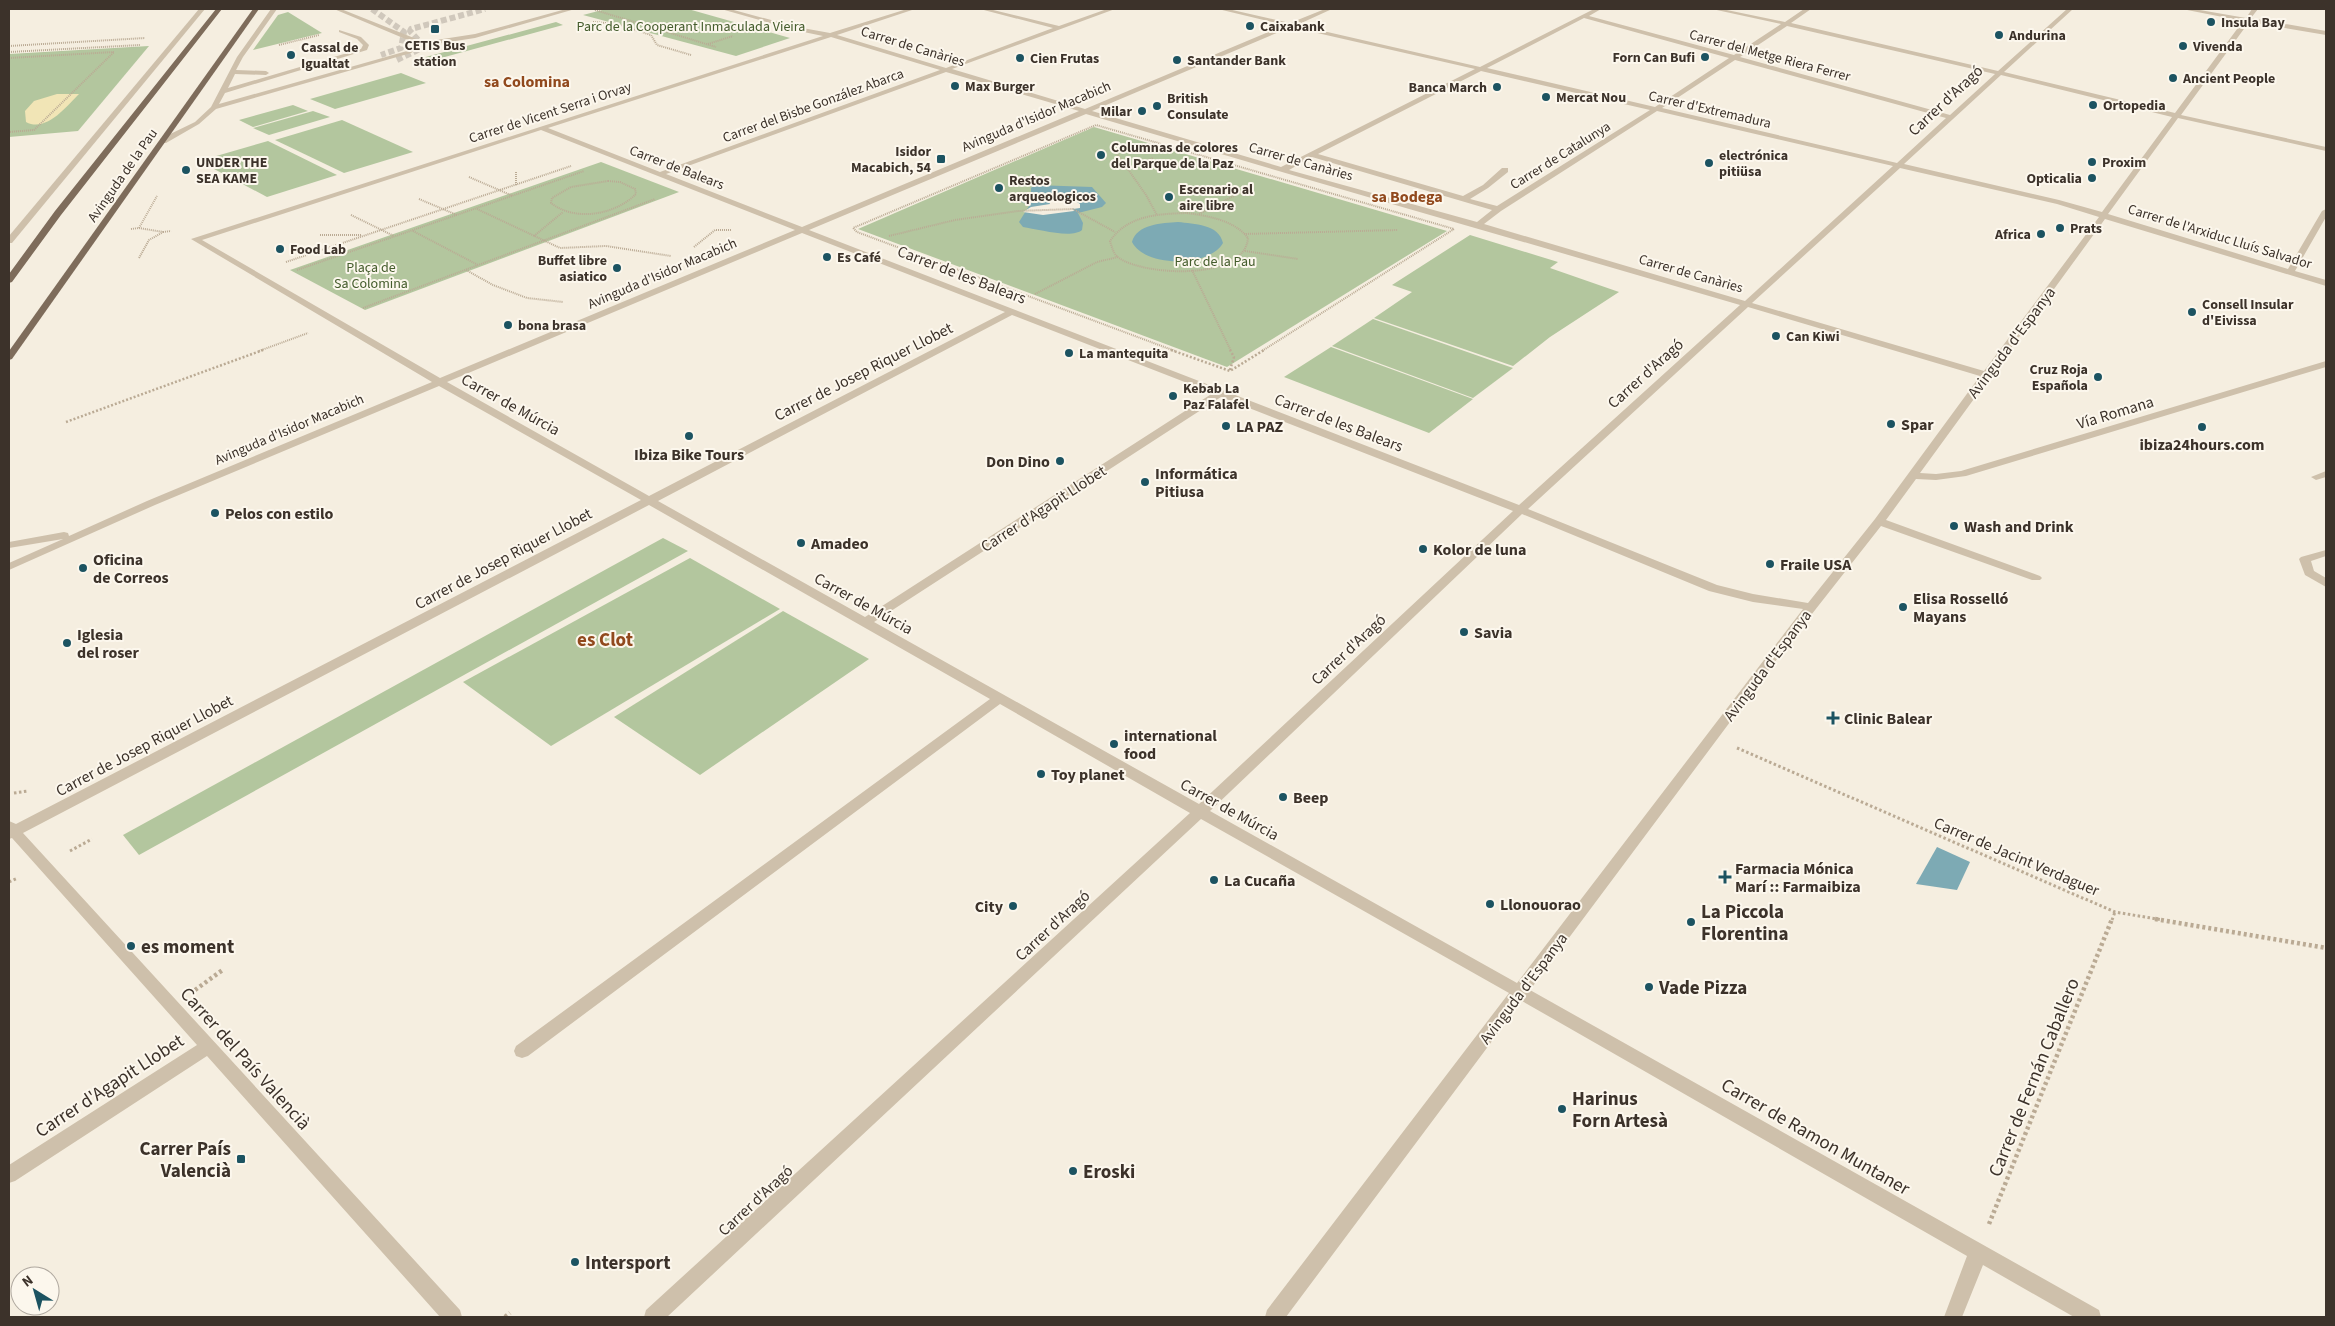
<svg xmlns="http://www.w3.org/2000/svg" width="2335" height="1326" font-family="'Source Sans 3',sans-serif">
	<rect width="100%" height="100%" fill="#f5eee0"/>
	<g fill="#b3c69e">
		<path d="M 606,9 L 688,9 L 790,38 L 736,56 L 583,15 Z"/>
		<path d="M 288,12 L 322,33 L 253,50 L 278,15 Z"/>
		<path d="M 556,22 L 563,25 L 430,61 L 422,58 Z"/>
		<path d="M 149,46 L 78,131 L 9,137 L 9,54 Z"/>
		<path d="M 401,73 L 426,83 L 335,109 L 310,99 Z"/>
		<path d="M 293,105 L 308,111 L 253,127 L 239,120 Z"/>
		<path d="M 313,111 L 330,117 L 269,135 L 253,128 Z"/>
		<path d="M 342,120 L 413,152 L 344,173 L 275,140 Z"/>
		<path d="M 1094,127 L 1447,231 L 1227,367 L 858,229 Z"/>
		<path d="M 268,141 L 337,175 L 267,197 L 199,161 Z"/>
		<path d="M 601,162 L 679,192 L 365,310 L 290,270 Z"/>
		<path d="M 1470,235 L 1558,262 L 1550,268 L 1619,292 L 1550,337 L 1513,366 L 1374,318 L 1412,292 L 1392,285 Z"/>
		<path d="M 1373,319 L 1513,368 L 1473,398 L 1332,346 Z"/>
		<path d="M 1331,347 L 1473,399 L 1429,433 L 1284,377 Z"/>
		<path d="M 663,538 L 688,551 L 139,855 L 123,835 Z"/>
		<path d="M 690,558 L 780,609 L 551,746 L 463,682 Z"/>
		<path d="M 783,611 L 869,659 L 700,775 L 614,717 Z"/>
	</g>
	<path fill="#f1e5b6" d="M 57,94 L 79,94 C 67,106 46,133 26,122 L 25,111 L 34,101 Z"/>
	<g fill="#7daab4">
		<path d="M 1034,185 L 1092,187 L 1106,203 L 1102,207 L 1078,213 L 1083,223 L 1082,230 C 1072,239 1037,229 1023,227 L 1019,222 L 1029,206 L 1020,201 L 1031,193 L 1031,188 Z"/>
		<path d="M 1178,222 C 1194,224 1219,224 1223,243 C 1210,267 1145,268 1132,242 C 1137,224 1162,223 1178,222 Z"/>
		<path d="M 1937,847 L 1970,862 L 1957,890 L 1916,884 Z"/>
	</g>
	<path fill="#f5eee0" d="M 1053,200 L 1074,200 L 1080,204 L 1080,208 L 1073,209 L 1074,211 L 1043,215 L 1023,212 L 1031,207 L 1050,204 L 1049,202 Z"/>
	<g fill="none" stroke-linecap="round" stroke-linejoin="round">
		<g stroke="#d0c8bc" stroke-width="6" stroke-dasharray="6 3" stroke-linecap="butt">
			<path d="M 372,9 L 404,32 L 401,48 L 381,55"/>
			<path d="M 397,60 L 420,49 L 421,43 L 410,31 L 411,29 L 485,9"/>
		</g>
		<g stroke="#baaa94" stroke-width="2" stroke-dasharray="1 1" stroke-linecap="butt">
			<path d="M 595,10 L 716,47"/>
			<path d="M 593,22 L 617,24 L 651,35 L 657,45 L 691,55"/>
			<path d="M 708,44 L 733,36"/>
			<path d="M 279,45 L 319,35"/>
			<path d="M 9,46 L 145,38"/>
			<path d="M 9,52 L 140,45"/>
			<path d="M 9,58 L 114,52 L 34,130 L 9,132"/>
			<path d="M 1111,145 L 1146,195 L 1157,215"/>
			<path d="M 1128,169 L 1153,158"/>
			<path d="M 516,172 L 516,185"/>
			<path d="M 469,177 L 513,196"/>
			<path d="M 608,181 L 620,182 L 635,189 L 636,194 C 615,215 575,222 551,203 L 552,198 L 571,187 Z"/>
			<path d="M 419,199 L 457,215"/>
			<path d="M 477,209 L 560,248 L 606,246 L 671,256"/>
			<path d="M 1187,213 C 1208,216 1234,220 1248,238 C 1245,281 1145,276 1119,258 C 1113,254 1112,247 1110,241 C 1128,215 1158,214 1187,213 Z"/>
			<path d="M 1199,214 L 1251,187"/>
			<path d="M 351,215 L 394,236"/>
			<path d="M 139,228 L 157,196"/>
			<path d="M 131,229 L 139,228 L 163,232 L 149,240 L 139,258"/>
			<path d="M 413,231 L 478,265"/>
			<path d="M 163,232 L 171,231"/>
			<path d="M 1244,234 L 1398,230"/>
			<path d="M 320,235 L 362,235"/>
			<path d="M 534,236 L 563,212"/>
			<path d="M 889,236 L 955,220 L 1018,211 L 1073,209 L 1115,232"/>
			<path d="M 694,247 L 715,230 L 732,230"/>
			<path d="M 1245,251 L 1298,259"/>
			<path d="M 286,262 L 571,166"/>
			<path d="M 297,270 L 584,171"/>
			<path d="M 466,270 L 493,285 L 527,298 L 563,302"/>
			<path d="M 1192,270 L 1231,351"/>
			<path d="M 1035,294 L 1097,262 L 1118,257"/>
			<path d="M 363,308 L 655,199"/>
			<path d="M 259,351 L 308,333"/>
			<path d="M 1175,351 L 857,232 L 853,228 L 1096,125 L 1454,229 L 1262,351"/>
		</g>
		<g stroke="#baaa94" stroke-width="2.5" stroke-dasharray="2 2" stroke-linecap="butt">
			<path d="M 1171,350 L 1230,371 L 1264,350"/>
			<path d="M 1230,370 L 1234,357 L 1230,350"/>
			<path d="M 66,422 L 263,350"/>
		</g>
		<g stroke="#baaa94" stroke-width="3" stroke-dasharray="2.5 2.5" stroke-linecap="butt">
			<path d="M 1737,748 L 2115,912 L 2163,920"/>
			<path d="M 14,793 L 28,791"/>
			<path d="M 70,851 L 92,839"/>
			<path d="M 9,882 L 18,878"/>
			<path d="M 2112,920 L 2115,912"/>
		</g>
		<g stroke="#baaa94" stroke-width="4.5" stroke-dasharray="3 3" stroke-linecap="butt">
			<path d="M 2155,919 L 2326,948"/>
			<path d="M 195,990 L 224,969"/>
			<path d="M 1989,1224 L 2112,919"/>
			<path d="M 505,1317 L 510,1313"/>
		</g>
		<g fill="#cec0ab" fill-rule="evenodd">
			<path d="M 199,9 L 205,9 L 12,243 L 9,243 L 9,236 Z"/>
			<path d="M 271,9 L 277,9 L 243,57 L 236,70 L 266,71 L 269,73 L 266,75 L 235,74 L 228,88 L 361,49 L 363,45 L 357,39 L 339,32 L 339,30 L 361,37 L 369,45 L 367,50 L 225,93 L 219,104 L 407,51 L 415,43 L 334,9 L 341,9 L 419,40 L 436,40 L 475,34 L 566,9 L 575,9 L 475,38 L 436,44 L 420,44 L 417,49 L 411,53 L 216,109 L 199,124 L 166,143 L 160,143 L 160,139 L 195,122 L 211,107 L 237,57 Z"/>
			<path d="M 721,9 L 730,9 L 797,27 L 830,33 L 907,9 L 915,9 L 837,35 L 946,68 L 1053,28 L 980,9 L 989,9 L 1059,26 L 1107,9 L 1115,9 L 952,69 L 1085,109 L 1285,25 L 1218,9 L 1228,9 L 1290,23 L 1325,9 L 1332,9 L 1297,25 L 1480,67 L 1594,9 L 1601,9 L 1589,16 L 1734,55 L 1781,24 L 1712,9 L 1722,9 L 1785,22 L 1804,9 L 1811,9 L 1791,23 L 1998,71 L 2067,9 L 2073,9 L 2004,72 L 2175,113 L 2243,21 L 2182,9 L 2194,9 L 2246,18 L 2252,9 L 2258,9 L 2251,18 L 2326,31 L 2326,35 L 2249,22 L 2181,115 L 2326,147 L 2326,151 L 2178,118 L 2108,214 L 2288,269 L 2322,211 L 2326,209 L 2326,217 L 2295,271 L 2326,280 L 2326,286 L 2105,219 L 1920,473 L 1936,474 L 1961,471 L 2326,361 L 2326,367 L 1966,476 L 1936,480 L 1916,479 L 1886,520 L 2040,576 L 2042,578 L 2040,580 L 2032,580 L 1881,526 L 1786,647 L 1530,990 L 2099,1310 L 2101,1317 L 2074,1317 L 1983,1265 L 1962,1317 L 1944,1317 L 1967,1256 L 1522,1001 L 1286,1317 L 1265,1317 L 1267,1310 L 1509,993 L 1201,819 L 667,1317 L 644,1317 L 646,1310 L 1190,813 L 1000,704 L 528,1056 L 522,1058 L 516,1056 L 514,1051 L 516,1046 L 990,699 L 649,505 L 23,833 L 460,1310 L 462,1317 L 440,1317 L 207,1056 L 15,1181 L 9,1183 L 9,1165 L 197,1045 L 12,838 L 9,839 L 9,821 L 16,824 L 641,500 L 439,386 L 155,505 L 9,570 L 9,563 L 63,539 L 9,548 L 9,542 L 64,532 L 68,533 L 69,536 L 147,501 L 432,382 L 191,239 L 823,36 L 794,30 ZM 1584,18 L 1729,58 L 1655,107 L 1487,68 ZM 1787,26 L 1995,74 L 1950,115 L 1740,57 ZM 1291,27 L 1475,69 L 1281,167 L 1092,111 ZM 831,37 L 940,70 L 660,172 L 548,128 ZM 1735,60 L 1946,118 L 1897,163 L 1662,108 ZM 1481,71 L 1650,110 L 1497,206 L 1470,199 L 1488,188 L 1508,172 L 1508,168 L 1502,168 L 1483,185 L 1463,196 L 1318,154 ZM 946,72 L 1079,111 L 802,227 L 666,174 ZM 2001,75 L 2172,117 L 2102,212 L 2059,200 L 1904,164 ZM 1657,111 L 1893,166 L 1745,301 L 1484,224 L 1501,211 ZM 1086,114 C 1303,179 1522,241 1740,305 L 1519,505 L 809,230 ZM 541,130 L 795,230 L 440,378 L 202,240 ZM 1312,157 L 1492,210 L 1477,222 L 1289,170 ZM 1900,168 L 2057,204 L 2099,217 L 1984,371 L 1752,303 ZM 802,233 L 1005,312 L 649,496 L 447,382 ZM 1748,307 L 1980,376 L 1875,519 L 1808,603 L 1753,594 L 1717,585 L 1528,509 ZM 1012,315 L 1213,393 L 865,617 L 658,501 ZM 1221,397 L 1513,511 L 1199,804 L 874,622 ZM 1522,514 L 1709,591 L 1753,602 L 1803,609 L 1517,983 L 1210,811 Z"/>
			<path d="M 2326,471 L 2326,477 L 2316,480 L 2311,477 Z"/>
			<path d="M 2326,550 L 2326,556 L 2311,561 L 2314,571 L 2326,578 L 2326,587 L 2305,575 L 2299,559 L 2301,557 Z"/>
		</g>
		<g fill="#7e6c5b" fill-rule="evenodd">
			<path d="M 216,9 L 222,9 L 61,215 L 12,282 L 9,283 L 9,274 L 55,211 Z"/>
			<path d="M 253,9 L 259,9 L 12,359 L 9,360 L 9,351 Z"/>
		</g>
	</g>
	<g fill="#1c5361" stroke="#fcf7ed" stroke-width="2">
		<circle cx="2211" cy="22" r="5"/>
		<circle cx="1250" cy="26" r="5"/>
		<rect x="430" y="24" width="10" height="10" rx="2.5"/>
		<circle cx="1999" cy="35" r="5"/>
		<circle cx="2183" cy="46" r="5"/>
		<circle cx="291" cy="55" r="5"/>
		<circle cx="1705" cy="57" r="5"/>
		<circle cx="1020" cy="58" r="5"/>
		<circle cx="1177" cy="60" r="5"/>
		<circle cx="2173" cy="78" r="5"/>
		<circle cx="955" cy="86" r="5"/>
		<circle cx="1497" cy="87" r="5"/>
		<circle cx="1546" cy="97" r="5"/>
		<circle cx="2093" cy="105" r="5"/>
		<circle cx="1157" cy="106" r="5"/>
		<circle cx="1142" cy="111" r="5"/>
		<circle cx="1101" cy="155" r="5"/>
		<rect x="936" y="154" width="10" height="10" rx="2.5"/>
		<circle cx="2092" cy="162" r="5"/>
		<circle cx="1709" cy="163" r="5"/>
		<circle cx="186" cy="170" r="5"/>
		<circle cx="2092" cy="178" r="5"/>
		<circle cx="999" cy="188" r="5"/>
		<circle cx="1169" cy="197" r="5"/>
		<circle cx="2060" cy="228" r="5"/>
		<circle cx="2041" cy="234" r="5"/>
		<circle cx="280" cy="249" r="5"/>
		<circle cx="827" cy="257" r="5"/>
		<circle cx="617" cy="268" r="5"/>
		<circle cx="2192" cy="312" r="5"/>
		<circle cx="508" cy="325" r="5"/>
		<circle cx="1776" cy="336" r="5"/>
		<circle cx="1069" cy="353" r="5"/>
		<circle cx="2098" cy="377" r="5"/>
		<circle cx="1173" cy="396" r="5"/>
		<circle cx="1891" cy="424" r="5"/>
		<circle cx="1226" cy="426" r="5"/>
		<circle cx="2202" cy="427" r="5"/>
		<circle cx="689" cy="436" r="5"/>
		<circle cx="1060" cy="461" r="5"/>
		<circle cx="1145" cy="482" r="5"/>
		<circle cx="215" cy="513" r="5"/>
		<circle cx="1954" cy="526" r="5"/>
		<circle cx="801" cy="543" r="5"/>
		<circle cx="1423" cy="549" r="5"/>
		<circle cx="1770" cy="564" r="5"/>
		<circle cx="83" cy="568" r="5"/>
		<circle cx="1903" cy="607" r="5"/>
		<circle cx="1464" cy="632" r="5"/>
		<circle cx="67" cy="643" r="5"/>
		<path d="M1830.5 710.5h5v5h5v5h-5v5h-5v-5h-5v-5h5z"/>
		<circle cx="1114" cy="744" r="5"/>
		<circle cx="1041" cy="774" r="5"/>
		<circle cx="1283" cy="797" r="5"/>
		<path d="M1722.5 869.5h5v5h5v5h-5v5h-5v-5h-5v-5h5z"/>
		<circle cx="1214" cy="880" r="5"/>
		<circle cx="1490" cy="904" r="5"/>
		<circle cx="1013" cy="906" r="5"/>
		<circle cx="1691" cy="922" r="5"/>
		<circle cx="131" cy="946" r="5"/>
		<circle cx="1649" cy="987" r="5"/>
		<circle cx="1562" cy="1109" r="5"/>
		<rect x="236" y="1154" width="10" height="10" rx="2.5"/>
		<circle cx="1073" cy="1171" r="5"/>
		<circle cx="575" cy="1262" r="5"/>
	</g>
	<g text-anchor="middle" stroke-width="4" stroke-linejoin="round" paint-order="stroke">
		<g font-size="14" font-weight="bold" fill="#3c322a" stroke="#fcf7ed" text-anchor="start">
			<text x="2221" y="27">Insula Bay</text>
			<text x="1260" y="31">Caixabank</text>
			<text x="2009" y="40">Andurina</text>
			<text x="435" y="50" text-anchor="middle">CETIS Bus<tspan x="435" dy="16">station</tspan></text>
			<text x="2193" y="51">Vivenda</text>
			<text x="301" y="52">Cassal de<tspan x="301" dy="16">Igualtat</tspan></text>
			<text x="1695" y="62" text-anchor="end">Forn Can Bufi</text>
			<text x="1030" y="63">Cien Frutas</text>
			<text x="1187" y="65">Santander Bank</text>
			<text x="2183" y="83">Ancient People</text>
			<text x="965" y="91">Max Burger</text>
			<text x="1487" y="92" text-anchor="end">Banca March</text>
			<text x="1556" y="102">Mercat Nou</text>
			<text x="1167" y="103">British<tspan x="1167" dy="16">Consulate</tspan></text>
			<text x="2103" y="110">Ortopedia</text>
			<text x="1132" y="116" text-anchor="end">Milar</text>
			<text x="1111" y="152">Columnas de colores<tspan x="1111" dy="16">del Parque de la Paz</tspan></text>
			<text x="931" y="156" text-anchor="end">Isidor<tspan x="931" dy="16">Macabich, 54</tspan></text>
			<text x="1719" y="160">electrónica<tspan x="1719" dy="16">pitiüsa</tspan></text>
			<text x="196" y="167">UNDER THE<tspan x="196" dy="16">SEA KAME</tspan></text>
			<text x="2102" y="167">Proxim</text>
			<text x="2082" y="183" text-anchor="end">Opticalia</text>
			<text x="1009" y="185">Restos<tspan x="1009" dy="16">arqueologicos</tspan></text>
			<text x="1179" y="194">Escenario al<tspan x="1179" dy="16">aire libre</tspan></text>
			<text x="2070" y="233">Prats</text>
			<text x="2031" y="239" text-anchor="end">Africa</text>
			<text x="290" y="254">Food Lab</text>
			<text x="837" y="262">Es Café</text>
			<text x="607" y="265" text-anchor="end">Buffet libre<tspan x="607" dy="16">asiatico</tspan></text>
			<text x="2202" y="309">Consell Insular<tspan x="2202" dy="16">d'Eivissa</tspan></text>
			<text x="518" y="330">bona brasa</text>
			<text x="1786" y="341">Can Kiwi</text>
			<text x="1079" y="358">La mantequita</text>
			<text x="2088" y="374" text-anchor="end">Cruz Roja<tspan x="2088" dy="16">Española</tspan></text>
			<text x="1183" y="393">Kebab La<tspan x="1183" dy="16">Paz Falafel</tspan></text>
		</g>
		<g font-size="14" fill="#445c2c" stroke="#fcf7ed">
			<text x="691" y="31">Parc de la Cooperant Inmaculada Vieira</text>
			<text x="1215" y="266">Parc de la Pau</text>
			<text x="371" y="272">Plaça de<tspan x="371" dy="16">Sa Colomina</tspan></text>
		</g>
		<g font-size="14" fill="#3c322a" stroke="#fcf7ed">
			<text transform="translate(913 46) rotate(17)" y="5">Carrer de Canàries</text>
			<text transform="translate(1770 55) rotate(15)" y="5">Carrer del Metge Riera Ferrer</text>
			<text transform="translate(813 105) rotate(-20)" y="5">Carrer del Bisbe González Abarca</text>
			<text transform="translate(1710 109) rotate(13)" y="5">Carrer d'Extremadura</text>
			<text transform="translate(550 112) rotate(-18)" y="5">Carrer de Vicent Serra i Orvay</text>
			<text transform="translate(1036 116) rotate(-23)" y="5">Avinguda d'Isidor Macabich</text>
			<text transform="translate(1560 155) rotate(-32)" y="5">Carrer de Catalunya</text>
			<text transform="translate(1301 161) rotate(16)" y="5">Carrer de Canàries</text>
			<text transform="translate(677 167) rotate(21)" y="5">Carrer de Balears</text>
			<text transform="translate(122 175) rotate(-55)" y="5">Avinguda de la Pau</text>
			<text transform="translate(2220 236) rotate(17)" y="5">Carrer de l'Arxiduc Lluís Salvador</text>
			<text transform="translate(662 273) rotate(-23)" y="5">Avinguda d'Isidor Macabich</text>
			<text transform="translate(1691 273) rotate(16)" y="5">Carrer de Canàries</text>
			<text transform="translate(289 429) rotate(-23)" y="5">Avinguda d'Isidor Macabich</text>
		</g>
		<g font-size="16" font-weight="bold" fill="#91491d" stroke="#fcf7ed">
			<text x="527" y="87">sa Colomina</text>
			<text x="1407" y="202">sa Bodega</text>
		</g>
		<g font-size="16" fill="#3c322a" stroke="#fcf7ed">
			<text transform="translate(1945 100) rotate(-43)" y="6">Carrer d'Aragó</text>
			<text transform="translate(962 274) rotate(21)" y="6">Carrer de les Balears</text>
			<text transform="translate(2011 342) rotate(-53)" y="6">Avinguda d'Espanya</text>
			<text transform="translate(863 371) rotate(-27)" y="6">Carrer de Josep Riquer Llobet</text>
			<text transform="translate(1645 373) rotate(-42)" y="6">Carrer d'Aragó</text>
			<text transform="translate(511 404) rotate(29)" y="6">Carrer de Múrcia</text>
			<text transform="translate(2115 412) rotate(-17)" y="6">Vía Romana</text>
			<text transform="translate(1339 422) rotate(21)" y="6">Carrer de les Balears</text>
			<text transform="translate(1043 508) rotate(-33)" y="6">Carrer d'Agapit Llobet</text>
			<text transform="translate(503 558) rotate(-28)" y="6">Carrer de Josep Riquer Llobet</text>
			<text transform="translate(864 603) rotate(29)" y="6">Carrer de Múrcia</text>
			<text transform="translate(1348 649) rotate(-43)" y="6">Carrer d'Aragó</text>
			<text transform="translate(1767 665) rotate(-53)" y="6">Avinguda d'Espanya</text>
			<text transform="translate(144 745) rotate(-28)" y="6">Carrer de Josep Riquer Llobet</text>
			<text transform="translate(1230 809) rotate(29)" y="6">Carrer de Múrcia</text>
			<text transform="translate(2017 856) rotate(23)" y="6">Carrer de Jacint Verdaguer</text>
			<text transform="translate(1052 925) rotate(-43)" y="6">Carrer d'Aragó</text>
			<text transform="translate(1523 988) rotate(-53)" y="6">Avinguda d'Espanya</text>
			<text transform="translate(755 1200) rotate(-43)" y="6">Carrer d'Aragó</text>
		</g>
		<g font-size="16" font-weight="bold" fill="#3c322a" stroke="#fcf7ed" text-anchor="start">
			<text x="1901" y="430">Spar</text>
			<text x="1236" y="432">LA PAZ</text>
			<text x="2202" y="450" text-anchor="middle">ibiza24hours.com</text>
			<text x="689" y="460" text-anchor="middle">Ibiza Bike Tours</text>
			<text x="1050" y="467" text-anchor="end">Don Dino</text>
			<text x="1155" y="479">Informática<tspan x="1155" dy="18">Pitiusa</tspan></text>
			<text x="225" y="519">Pelos con estilo</text>
			<text x="1964" y="532">Wash and Drink</text>
			<text x="811" y="549">Amadeo</text>
			<text x="1433" y="555">Kolor de luna</text>
			<text x="93" y="565">Oficina<tspan x="93" dy="18">de Correos</tspan></text>
			<text x="1780" y="570">Fraile USA</text>
			<text x="1913" y="604">Elisa Rosselló<tspan x="1913" dy="18">Mayans</tspan></text>
			<text x="1474" y="638">Savia</text>
			<text x="77" y="640">Iglesia<tspan x="77" dy="18">del roser</tspan></text>
			<text x="1844" y="724">Clinic Balear</text>
			<text x="1124" y="741">international<tspan x="1124" dy="18">food</tspan></text>
			<text x="1051" y="780">Toy planet</text>
			<text x="1293" y="803">Beep</text>
			<text x="1735" y="874">Farmacia Mónica<tspan x="1735" dy="18">Marí :: Farmaibiza</tspan></text>
			<text x="1224" y="886">La Cucaña</text>
			<text x="1500" y="910">Llonouorao</text>
			<text x="1003" y="912" text-anchor="end">City</text>
		</g>
		<g font-size="19" font-weight="bold" fill="#91491d" stroke="#fcf7ed">
			<text x="605" y="646">es Clot</text>
		</g>
		<g font-size="19" font-weight="bold" fill="#3c322a" stroke="#fcf7ed" text-anchor="start">
			<text x="1701" y="918">La Piccola<tspan x="1701" dy="22">Florentina</tspan></text>
			<text x="141" y="953">es moment</text>
			<text x="1659" y="994">Vade Pizza</text>
			<text x="1572" y="1105">Harinus<tspan x="1572" dy="22">Forn Artesà</tspan></text>
			<text x="231" y="1155" text-anchor="end">Carrer País<tspan x="231" dy="22">Valencià</tspan></text>
			<text x="1083" y="1178">Eroski</text>
			<text x="585" y="1269">Intersport</text>
		</g>
		<g font-size="19" fill="#3c322a" stroke="#fcf7ed">
			<text transform="translate(246 1058) rotate(48)" y="7">Carrer del País Valencià</text>
			<text transform="translate(2033 1077) rotate(-68)" y="7">Carrer de Fernán Caballero</text>
			<text transform="translate(109 1085) rotate(-33)" y="7">Carrer d'Agapit Llobet</text>
			<text transform="translate(1816 1136) rotate(30)" y="7">Carrer de Ramon Muntaner</text>
		</g>
	</g>
	<rect width="2335" height="1326" fill="none" stroke="#3c322a" stroke-width="20"/>
	<g transform="translate(35 1291) rotate(323)"><circle r="24" fill="#fcf7ed" stroke="#afa89f"/>
	<path d="M0-4L9 19L0 12L-9 19Z" fill="#1c5361"/>
	<text y="-8" font-size="14" font-weight="bold" text-anchor="middle" fill="#3c322a">N</text>
	</g>
</svg>
